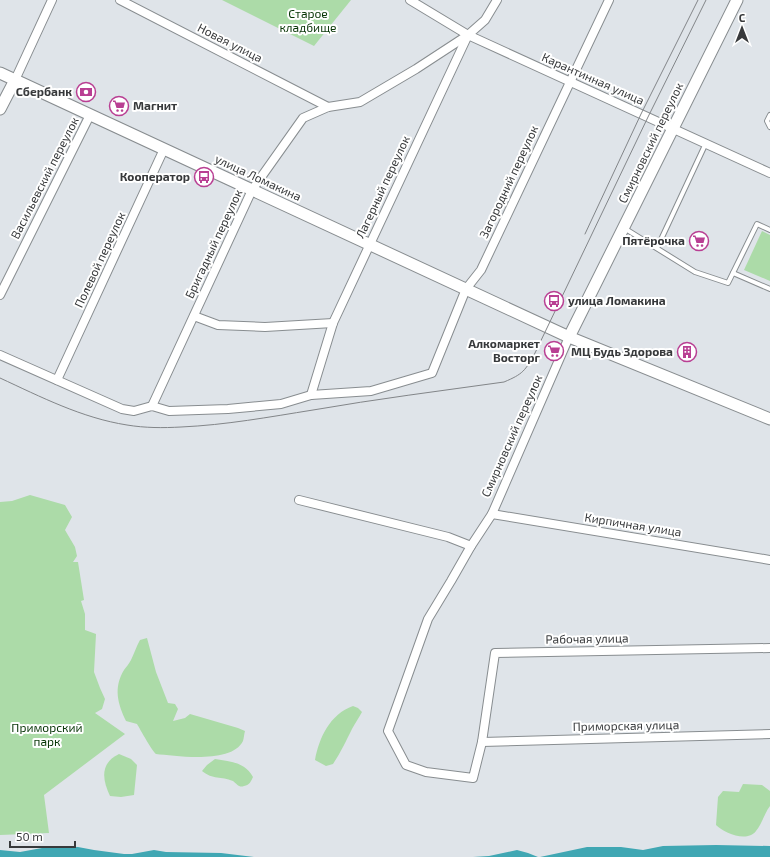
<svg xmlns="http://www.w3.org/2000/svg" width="770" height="857" font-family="'Exo 2',sans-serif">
	<rect width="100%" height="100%" fill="#dfe4e9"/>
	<g fill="#acdba8">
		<path d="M 222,0 L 351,0 L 314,46 Z"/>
		<path d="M 762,231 L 770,235 L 770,281 L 744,270 Z"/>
		<path d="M 30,495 L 65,505 L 72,517 L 65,530 L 75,547 L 77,556 L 73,562 L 78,562 L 84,600 L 81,601 L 85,614 L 85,630 L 96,634 L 94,672 L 100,688 L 105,699 L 102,709 L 95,713 L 125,734 L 44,795 L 49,833 L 0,835 L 0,502 L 12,501 Z"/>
		<path d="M 147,638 L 156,672 L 168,703 L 175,704 L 178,709 L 173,721 L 185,718 L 190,714 L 238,728 L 245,731 C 244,734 244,738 243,741 C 232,764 177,756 156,754 C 152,751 140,729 137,724 L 126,721 C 118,704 113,688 124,670 C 126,667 129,664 131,660 C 134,654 136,647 140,640 Z"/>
		<path d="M 353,706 L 358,708 L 362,712 C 359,718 355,723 352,729 C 346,741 341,752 333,764 L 326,766 L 315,760 C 319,738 330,714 353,706 Z"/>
		<path d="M 119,754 L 131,759 L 137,765 L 134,795 L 121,797 L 110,796 C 102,779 100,763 119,754 Z"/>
		<path d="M 215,759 C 231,762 245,762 253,777 C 251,781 250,785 244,786 C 239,788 237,784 233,781 C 221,776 213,780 202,771 L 207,765 Z"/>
		<path d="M 743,784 L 762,785 L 770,791 L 770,806 C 764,814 762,824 756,831 C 747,843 724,833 716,825 L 718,797 L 723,791 L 739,792 Z"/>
	</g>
	<g fill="#40a7b3">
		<path d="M 716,845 L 770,846 L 770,857 L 540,857 L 587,847 L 621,847 L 643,850 L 663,846 Z"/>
		<path d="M 53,846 L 78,847 L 94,850 L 124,854 L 132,854 L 154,850 L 166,852 L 221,853 L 254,857 L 0,857 L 0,850 L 20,852 Z"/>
		<path d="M 517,850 L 528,853 L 538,857 L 473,857 L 489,856 Z"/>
	</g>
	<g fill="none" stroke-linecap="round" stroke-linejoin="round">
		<defs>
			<g id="lane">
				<path d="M 770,115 L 767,121 L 770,127"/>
				<path d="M 624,228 L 695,272 L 728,283 L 757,224 L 770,230"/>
				<path d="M 657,248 L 706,143"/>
				<path d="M 733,273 L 770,289"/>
			</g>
			<g id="street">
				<path d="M 120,0 L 328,107"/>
				<path d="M 410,0 L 468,35 L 770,173"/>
				<path d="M 15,80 L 52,0"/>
				<path d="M 0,295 L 90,115"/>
				<path d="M 194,316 L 218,325 L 265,327 L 333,323"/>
				<path d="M 569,337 L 492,514 L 471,546 L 451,581 L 428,619 L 388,731 L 406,765 L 426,772 L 473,778 L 482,742 L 495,653 L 770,648"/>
				<path d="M 0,355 L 122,409 L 134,411 L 152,406 L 169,411 L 228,409 L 281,404 L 311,395 L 371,391 L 432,373 L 466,289 L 481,270 L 609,0"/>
				<path d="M 57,380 L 164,149"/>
				<path d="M 311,395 L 333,323 L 468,35 L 485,20 L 497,0"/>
				<path d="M 152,406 L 252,190 L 303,118 L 328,107 L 360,102 L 416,69 L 468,35"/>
				<path d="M 299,500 L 448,537 L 471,546"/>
				<path d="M 492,514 L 770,560"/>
				<path d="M 482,742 L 770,734"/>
			</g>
			<g id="secondary">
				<path d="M 0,73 L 569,337 L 770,419"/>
				<path d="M 0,109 L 15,80"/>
				<path d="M 569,337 L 737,0"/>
			</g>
		</defs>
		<use href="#lane" stroke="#888d90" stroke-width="6"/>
		<use href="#street" stroke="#888d90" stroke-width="10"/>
		<use href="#secondary" stroke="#888d90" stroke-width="13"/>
		<use href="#lane" stroke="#fff" stroke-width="4"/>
		<use href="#street" stroke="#fff" stroke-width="8"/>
		<use href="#secondary" stroke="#fff" stroke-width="11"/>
		<g stroke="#828588" stroke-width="1">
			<path d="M 585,234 L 641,114 L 698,0"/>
			<path d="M 0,378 C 41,397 82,418 127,425 C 145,428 163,428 181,427 C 226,425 269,417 313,410 C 376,399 440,391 504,382 C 523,374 525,371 535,353 L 648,117 L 706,0"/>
		</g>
	</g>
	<defs>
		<symbol id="bank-ring" viewBox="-11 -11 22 22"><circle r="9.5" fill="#fff" stroke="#b93f93" stroke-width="1.5"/><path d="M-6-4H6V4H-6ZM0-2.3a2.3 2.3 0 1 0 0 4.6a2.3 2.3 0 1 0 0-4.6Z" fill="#b93f93"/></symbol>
		<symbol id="supermarket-ring" viewBox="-11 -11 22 22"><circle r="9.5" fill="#fff" stroke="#b93f93" stroke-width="1.5"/><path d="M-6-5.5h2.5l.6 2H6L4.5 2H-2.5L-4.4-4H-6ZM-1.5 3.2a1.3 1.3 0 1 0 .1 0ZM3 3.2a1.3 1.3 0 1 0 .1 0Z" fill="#b93f93"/></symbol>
		<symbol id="bus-ring" viewBox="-11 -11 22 22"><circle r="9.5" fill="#fff" stroke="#b93f93" stroke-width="1.5"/><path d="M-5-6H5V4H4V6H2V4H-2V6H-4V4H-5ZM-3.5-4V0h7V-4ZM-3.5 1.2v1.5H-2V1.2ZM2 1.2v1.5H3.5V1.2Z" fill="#b93f93"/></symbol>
		<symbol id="building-ring" viewBox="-11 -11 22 22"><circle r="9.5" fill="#fff" stroke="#b93f93" stroke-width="1.5"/><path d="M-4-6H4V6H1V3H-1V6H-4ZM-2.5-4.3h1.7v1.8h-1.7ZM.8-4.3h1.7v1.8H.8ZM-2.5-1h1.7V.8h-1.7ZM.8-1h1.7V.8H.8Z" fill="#b93f93"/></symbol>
	</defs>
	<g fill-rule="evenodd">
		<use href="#bank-ring" x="75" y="81" width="22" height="22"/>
		<use href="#supermarket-ring" x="108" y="95" width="22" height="22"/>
		<use href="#bus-ring" x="193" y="166" width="22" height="22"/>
		<use href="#supermarket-ring" x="688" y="230" width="22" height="22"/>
		<use href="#bus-ring" x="543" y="290" width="22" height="22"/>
		<use href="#supermarket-ring" x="543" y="340" width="22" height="22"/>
		<use href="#building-ring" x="676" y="341" width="22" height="22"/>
	</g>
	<g text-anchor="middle" stroke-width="4" stroke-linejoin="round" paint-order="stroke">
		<g font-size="12" fill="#073506" stroke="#fff">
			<text x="308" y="18">Старое<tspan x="308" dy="14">кладбище</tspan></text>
			<text x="47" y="732">Приморский<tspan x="47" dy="14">парк</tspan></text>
		</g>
		<g font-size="12" fill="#37393b" stroke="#fff">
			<text transform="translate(230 43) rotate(27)" y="4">Новая улица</text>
			<text transform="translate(593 79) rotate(24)" y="4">Карантинная улица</text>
			<text transform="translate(651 143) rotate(-64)" y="4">Смирновский переулок</text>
			<text transform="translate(45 178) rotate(-63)" y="4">Васильевский переулок</text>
			<text transform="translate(258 178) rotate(25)" y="4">улица Ломакина</text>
			<text transform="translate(509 182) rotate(-65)" y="4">Загородний переулок</text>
			<text transform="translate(383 187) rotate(-65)" y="4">Лагерный переулок</text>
			<text transform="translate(214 244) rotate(-65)" y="4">Бригадный переулок</text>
			<text transform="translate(100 260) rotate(-65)" y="4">Полевой переулок</text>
			<text transform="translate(512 436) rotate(-66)" y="4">Смирновский переулок</text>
			<text transform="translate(633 525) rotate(9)" y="4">Кирпичная улица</text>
			<text transform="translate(587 639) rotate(-1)" y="4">Рабочая улица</text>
			<text transform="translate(626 726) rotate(-1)" y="4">Приморская улица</text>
		</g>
		<g font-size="12" font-weight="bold" fill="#37393b" stroke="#fff" text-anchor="end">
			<text x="72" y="96">Сбербанк</text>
			<text x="133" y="110" text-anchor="start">Магнит</text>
			<text x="190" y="181">Кооператор</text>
			<text x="685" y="245">Пятёрочка</text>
			<text x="568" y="305" text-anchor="start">улица Ломакина</text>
			<text x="540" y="348">Алкомаркет<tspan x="540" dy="14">Восторг</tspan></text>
			<text x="673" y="356">МЦ Будь Здорова</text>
		</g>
	</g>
	<g transform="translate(742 28)" stroke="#ffffff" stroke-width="3" paint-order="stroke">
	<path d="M0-3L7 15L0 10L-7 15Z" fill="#37393b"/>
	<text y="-6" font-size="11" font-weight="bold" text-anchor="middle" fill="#37393b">С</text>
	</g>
	<path d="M10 841v6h65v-6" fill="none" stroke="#37393b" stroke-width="2"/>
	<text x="16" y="841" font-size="12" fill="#37393b" stroke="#ffffff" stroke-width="3" paint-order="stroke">50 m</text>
</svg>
